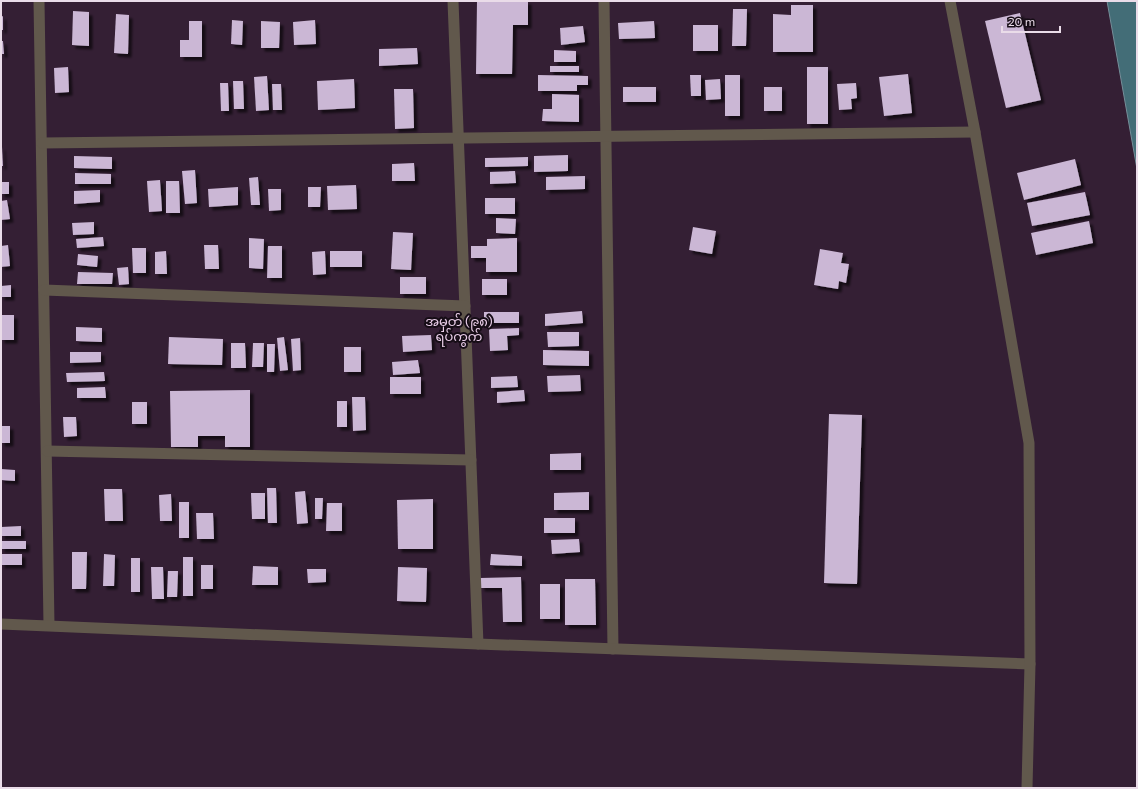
<svg xmlns="http://www.w3.org/2000/svg" width="1138" height="789" font-family="Commissioner,'Noto Sans Myanmar',sans-serif">
	<defs>
		<filter id="shadow"><feDropShadow dx="3.5" dy="3.5" stdDeviation="1" flood-color="#0009"/></filter>
	</defs>
	<rect width="100%" height="100%" fill="#341f34"/>
	<path fill="#436d77" stroke="#758e99" d="M 1107,1 L 1137,1 L 1137,169 Z"/>
	<g fill="#cbb7d5" filter="url(#shadow)">
		<path d="M 477,1 L 528,1 L 528,25 L 513,25 L 512,74 L 476,74 Z"/>
		<path d="M 791,5 L 813,5 L 813,52 L 773,52 L 773,14 L 791,15 Z"/>
		<path d="M 733,9 L 747,9 L 746,46 L 732,46 Z"/>
		<path d="M 73,11 L 89,12 L 89,46 L 72,45 Z"/>
		<path d="M 1020,13 L 1041,100 L 1006,108 L 985,21 Z"/>
		<path d="M 116,14 L 129,15 L 128,54 L 114,53 Z"/>
		<path d="M 3,16 L 3,30 L 1,30 L 1,17 Z"/>
		<path d="M 232,20 L 243,21 L 242,45 L 231,44 Z"/>
		<path d="M 315,20 L 316,44 L 294,45 L 293,22 Z"/>
		<path d="M 189,21 L 202,21 L 202,57 L 180,57 L 180,40 L 189,40 Z"/>
		<path d="M 261,21 L 280,22 L 279,48 L 261,48 Z"/>
		<path d="M 654,21 L 655,38 L 619,39 L 618,23 Z"/>
		<rect x="693" y="25" width="25" height="26"/>
		<path d="M 583,26 L 585,42 L 561,45 L 560,28 Z"/>
		<path d="M 1,41 L 3,41 L 4,54 L 1,54 Z"/>
		<path d="M 417,48 L 418,64 L 379,66 L 379,49 Z"/>
		<path d="M 554,50 L 576,51 L 576,62 L 554,62 Z"/>
		<rect x="550" y="66" width="29" height="6"/>
		<path d="M 68,67 L 69,92 L 55,93 L 54,68 Z"/>
		<rect x="807" y="67" width="21" height="57"/>
		<path d="M 908,74 L 912,113 L 884,116 L 879,77 Z"/>
		<path d="M 538,75 L 588,76 L 588,85 L 577,85 L 577,91 L 538,91 Z"/>
		<path d="M 690,75 L 701,75 L 701,96 L 691,96 Z"/>
		<rect x="725" y="75" width="15" height="41"/>
		<path d="M 267,76 L 269,110 L 256,111 L 254,77 Z"/>
		<path d="M 354,79 L 355,108 L 318,110 L 317,81 Z"/>
		<path d="M 720,79 L 721,99 L 706,100 L 705,80 Z"/>
		<path d="M 233,81 L 243,81 L 244,109 L 234,109 Z"/>
		<path d="M 220,83 L 228,83 L 229,111 L 221,111 Z"/>
		<path d="M 856,83 L 857,98 L 851,99 L 852,109 L 839,110 L 837,84 Z"/>
		<path d="M 272,84 L 281,84 L 282,110 L 273,110 Z"/>
		<rect x="623" y="87" width="33" height="15"/>
		<rect x="764" y="87" width="18" height="24"/>
		<path d="M 394,89 L 413,89 L 414,128 L 395,129 Z"/>
		<path d="M 552,94 L 579,95 L 579,122 L 542,121 L 543,109 L 552,109 Z"/>
		<path d="M 1,147 L 2,147 L 3,166 L 1,166 Z"/>
		<path d="M 568,155 L 568,171 L 534,172 L 534,156 Z"/>
		<path d="M 74,156 L 112,157 L 112,169 L 74,168 Z"/>
		<path d="M 528,157 L 528,166 L 485,167 L 485,158 Z"/>
		<path d="M 1075,159 L 1081,185 L 1024,200 L 1017,173 Z"/>
		<path d="M 414,163 L 415,181 L 392,181 L 392,164 Z"/>
		<path d="M 195,170 L 197,203 L 185,204 L 182,171 Z"/>
		<path d="M 515,171 L 516,183 L 490,184 L 490,172 Z"/>
		<path d="M 75,173 L 111,174 L 111,184 L 75,184 Z"/>
		<path d="M 585,176 L 585,189 L 546,190 L 546,177 Z"/>
		<path d="M 258,177 L 260,205 L 251,205 L 249,178 Z"/>
		<path d="M 160,180 L 162,211 L 149,212 L 147,181 Z"/>
		<path d="M 166,181 L 179,181 L 180,213 L 166,213 Z"/>
		<rect x="1" y="182" width="8" height="12"/>
		<path d="M 356,185 L 357,209 L 328,210 L 327,186 Z"/>
		<path d="M 238,187 L 238,205 L 209,207 L 208,189 Z"/>
		<path d="M 308,187 L 321,187 L 320,207 L 308,207 Z"/>
		<path d="M 268,189 L 281,189 L 281,210 L 269,211 Z"/>
		<path d="M 100,190 L 100,202 L 74,204 L 74,191 Z"/>
		<path d="M 1085,192 L 1090,215 L 1032,226 L 1027,203 Z"/>
		<rect x="485" y="198" width="30" height="16"/>
		<path d="M 7,200 L 10,219 L 1,220 L 1,201 Z"/>
		<path d="M 496,218 L 516,219 L 515,234 L 496,233 Z"/>
		<path d="M 1089,221 L 1093,243 L 1036,255 L 1031,233 Z"/>
		<path d="M 94,222 L 94,234 L 73,235 L 72,223 Z"/>
		<path d="M 693,227 L 716,231 L 712,254 L 689,250 Z"/>
		<path d="M 393,232 L 413,233 L 411,270 L 391,269 Z"/>
		<path d="M 103,237 L 104,246 L 77,248 L 76,239 Z"/>
		<path d="M 249,238 L 264,239 L 263,269 L 249,268 Z"/>
		<path d="M 517,238 L 517,272 L 486,272 L 486,258 L 471,258 L 471,246 L 487,246 L 487,239 Z"/>
		<path d="M 8,245 L 10,266 L 1,267 L 1,246 Z"/>
		<path d="M 204,245 L 218,245 L 219,269 L 205,269 Z"/>
		<path d="M 268,246 L 282,246 L 282,278 L 267,278 Z"/>
		<path d="M 132,248 L 146,248 L 146,273 L 133,273 Z"/>
		<path d="M 820,249 L 843,253 L 841,263 L 849,264 L 846,283 L 839,281 L 838,289 L 814,285 Z"/>
		<path d="M 166,251 L 167,274 L 155,274 L 155,252 Z"/>
		<path d="M 325,251 L 326,274 L 313,275 L 312,252 Z"/>
		<rect x="330" y="251" width="32" height="16"/>
		<path d="M 78,254 L 98,256 L 97,267 L 77,265 Z"/>
		<path d="M 128,267 L 129,284 L 119,285 L 117,268 Z"/>
		<path d="M 78,272 L 113,273 L 112,284 L 77,284 Z"/>
		<rect x="400" y="277" width="26" height="17"/>
		<rect x="482" y="279" width="25" height="16"/>
		<path d="M 11,285 L 11,297 L 1,297 L 1,286 Z"/>
		<path d="M 582,311 L 583,323 L 545,326 L 545,314 Z"/>
		<rect x="484" y="312" width="35" height="11"/>
		<rect x="1" y="315" width="13" height="25"/>
		<path d="M 76,327 L 102,328 L 102,342 L 76,341 Z"/>
		<path d="M 519,328 L 519,335 L 507,336 L 508,350 L 490,351 L 489,329 Z"/>
		<path d="M 547,332 L 579,332 L 579,346 L 548,347 Z"/>
		<path d="M 431,335 L 432,350 L 403,352 L 402,336 Z"/>
		<path d="M 169,337 L 223,339 L 222,365 L 168,364 Z"/>
		<path d="M 284,337 L 288,370 L 280,371 L 277,338 Z"/>
		<path d="M 300,338 L 301,370 L 293,371 L 291,339 Z"/>
		<path d="M 231,343 L 245,343 L 246,368 L 231,368 Z"/>
		<path d="M 253,343 L 264,343 L 263,367 L 252,367 Z"/>
		<path d="M 267,344 L 275,344 L 274,372 L 267,372 Z"/>
		<rect x="344" y="347" width="17" height="25"/>
		<path d="M 543,350 L 589,351 L 589,366 L 543,365 Z"/>
		<path d="M 70,352 L 101,352 L 101,362 L 70,363 Z"/>
		<path d="M 418,360 L 420,373 L 393,375 L 392,362 Z"/>
		<path d="M 104,372 L 105,381 L 67,382 L 66,373 Z"/>
		<path d="M 580,375 L 581,391 L 548,392 L 547,376 Z"/>
		<path d="M 517,376 L 518,387 L 491,388 L 491,377 Z"/>
		<rect x="390" y="377" width="31" height="17"/>
		<path d="M 105,387 L 106,398 L 77,398 L 77,388 Z"/>
		<path d="M 250,390 L 250,447 L 225,447 L 225,436 L 198,436 L 198,447 L 171,447 L 170,391 Z"/>
		<path d="M 524,390 L 525,401 L 497,403 L 497,392 Z"/>
		<path d="M 352,397 L 365,397 L 366,430 L 353,431 Z"/>
		<rect x="337" y="401" width="10" height="26"/>
		<rect x="132" y="402" width="15" height="22"/>
		<path d="M 829,414 L 862,415 L 857,584 L 824,583 Z"/>
		<path d="M 63,417 L 76,417 L 77,436 L 64,437 Z"/>
		<rect x="1" y="426" width="9" height="17"/>
		<path d="M 581,453 L 581,470 L 550,470 L 550,454 Z"/>
		<path d="M 1,469 L 15,470 L 15,481 L 1,480 Z"/>
		<path d="M 267,488 L 276,488 L 277,523 L 268,523 Z"/>
		<path d="M 104,489 L 122,489 L 123,521 L 105,521 Z"/>
		<path d="M 305,491 L 308,523 L 297,524 L 295,492 Z"/>
		<path d="M 589,492 L 589,510 L 554,510 L 554,493 Z"/>
		<path d="M 251,493 L 265,493 L 265,519 L 252,519 Z"/>
		<path d="M 171,494 L 172,521 L 160,521 L 159,495 Z"/>
		<path d="M 315,498 L 323,498 L 322,519 L 315,519 Z"/>
		<path d="M 433,499 L 433,549 L 398,549 L 397,500 Z"/>
		<rect x="179" y="502" width="10" height="36"/>
		<path d="M 327,503 L 342,503 L 342,531 L 326,531 Z"/>
		<path d="M 196,513 L 213,513 L 214,539 L 197,539 Z"/>
		<rect x="544" y="518" width="31" height="15"/>
		<path d="M 21,526 L 21,536 L 1,536 L 1,527 Z"/>
		<path d="M 579,539 L 580,552 L 552,554 L 551,540 Z"/>
		<rect x="1" y="541" width="25" height="8"/>
		<path d="M 72,552 L 87,552 L 86,589 L 72,589 Z"/>
		<rect x="1" y="554" width="21" height="11"/>
		<path d="M 104,554 L 115,555 L 114,586 L 103,586 Z"/>
		<path d="M 491,554 L 522,556 L 522,566 L 490,565 Z"/>
		<rect x="183" y="557" width="10" height="39"/>
		<rect x="131" y="558" width="9" height="34"/>
		<rect x="201" y="565" width="12" height="24"/>
		<path d="M 253,566 L 278,567 L 278,585 L 252,585 Z"/>
		<path d="M 151,567 L 163,567 L 164,599 L 152,599 Z"/>
		<path d="M 398,567 L 427,568 L 426,602 L 397,601 Z"/>
		<path d="M 307,569 L 326,569 L 326,582 L 308,583 Z"/>
		<path d="M 168,571 L 178,571 L 177,597 L 167,597 Z"/>
		<path d="M 521,577 L 522,622 L 503,622 L 502,588 L 481,588 L 480,578 Z"/>
		<path d="M 565,579 L 595,579 L 596,625 L 565,625 Z"/>
		<rect x="540" y="584" width="20" height="35"/>
	</g>
	<g fill="none" stroke-linecap="round" stroke-linejoin="round">
		<g stroke="#61584c" stroke-width="11">
			<path d="M 39,1 L 49,625"/>
			<path d="M 453,1 L 478,644"/>
			<path d="M 604,1 L 613,649"/>
			<path d="M 42,143 L 975,132"/>
			<path d="M 44,290 L 465,306"/>
			<path d="M 47,451 L 471,460"/>
			<path d="M 1,624 L 478,644 L 1030,664"/>
		</g>
		<path stroke="#61584c" stroke-width="11" d="M 950,1 L 975,132 L 1029,443 L 1030,664 L 1027,788"/>
	</g>
	<g text-anchor="middle" stroke-width="4" stroke-linejoin="round" paint-order="stroke">
		<g font-size="13" fill="#ebcfea" stroke="#160d16">
			<text x="459" y="326">အမှတ် (၉၈)<tspan x="459" dy="15">ရပ်ကွက်</tspan></text>
		</g>
	</g>
	<rect width="1138" height="789" fill="none" stroke="#eadce9" stroke-width="4"/>
	<path d="M1002 26v6h58v-6" fill="none" stroke="#eadce9" stroke-width="2"/>
	<text x="1008" y="26" font-size="12" fill="#eadce9" stroke="#160d16" stroke-width="3" paint-order="stroke">20 m</text>
</svg>
